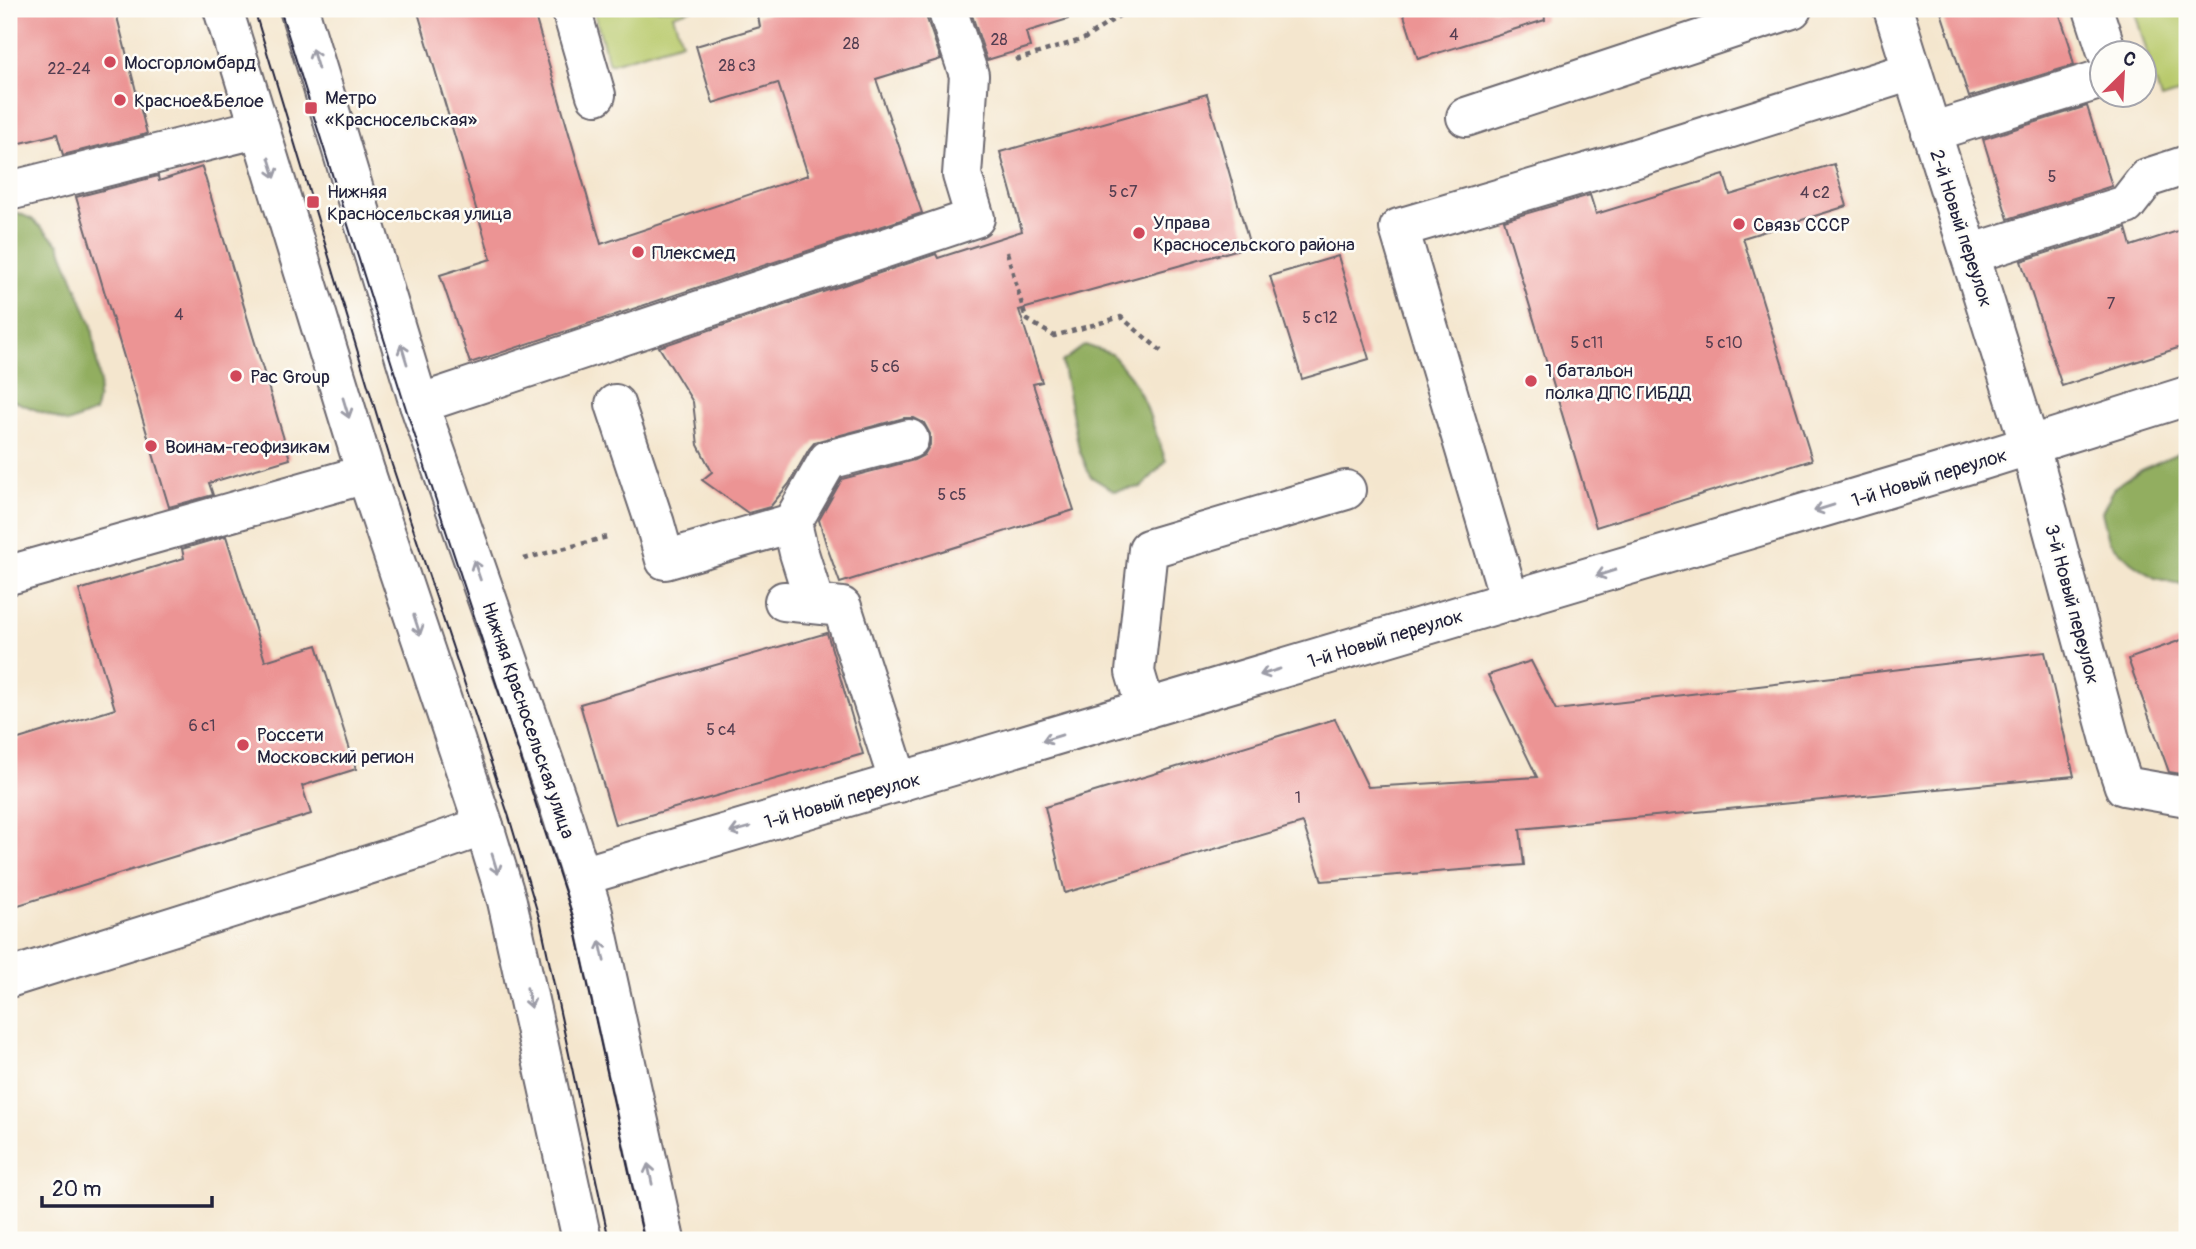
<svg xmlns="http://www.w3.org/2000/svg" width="2196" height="1249" font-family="Pangolin,sans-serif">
	<rect width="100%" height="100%" fill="#fdfcf7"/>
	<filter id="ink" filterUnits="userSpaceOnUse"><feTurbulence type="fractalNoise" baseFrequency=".0143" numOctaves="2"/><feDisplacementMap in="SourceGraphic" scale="14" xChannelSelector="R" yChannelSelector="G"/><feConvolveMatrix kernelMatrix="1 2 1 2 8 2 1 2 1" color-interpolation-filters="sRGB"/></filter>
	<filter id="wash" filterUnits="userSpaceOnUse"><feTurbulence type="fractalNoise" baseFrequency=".00686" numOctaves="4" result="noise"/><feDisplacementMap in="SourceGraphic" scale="28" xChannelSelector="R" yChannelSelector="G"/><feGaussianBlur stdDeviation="1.57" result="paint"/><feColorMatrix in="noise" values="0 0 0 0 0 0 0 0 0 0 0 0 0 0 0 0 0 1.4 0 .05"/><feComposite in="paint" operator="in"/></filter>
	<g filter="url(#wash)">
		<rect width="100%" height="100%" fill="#f4e6ce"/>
		<g fill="#b9ca6d" stroke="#6e7654" stroke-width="2">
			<path d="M 593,9 L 692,9 L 673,15 L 682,42 L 609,64 Z"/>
			<path d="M 2134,9 L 2187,9 L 2187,91 L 2161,99 Z"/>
		</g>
		<g fill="#92ae60" stroke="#5a684e" stroke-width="2">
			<path d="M 9,209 L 32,219 L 59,244 L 92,326 L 100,384 L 95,412 L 68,423 L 14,401 L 9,394 Z"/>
			<path d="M 1085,345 L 1112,354 L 1131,377 L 1145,403 L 1166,461 L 1142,487 L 1114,491 L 1090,476 L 1079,449 L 1062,362 Z"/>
			<path d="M 2187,448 L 2187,585 L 2185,585 L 2155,578 L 2131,562 L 2109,541 L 2102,512 C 2106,504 2110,495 2115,488 C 2126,474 2170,458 2187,448 Z"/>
		</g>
		<g id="blocks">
			<g fill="#ec9494">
				<path d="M 9,9 L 115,9 L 147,134 L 63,155 L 57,134 L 9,146 Z"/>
				<path d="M 417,9 L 533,9 L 601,244 L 808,175 L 778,83 L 713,103 L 696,46 L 760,27 L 758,16 L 783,9 L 926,9 L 926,16 L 941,59 L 876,79 L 922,213 L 470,363 L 440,275 L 491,259 Z"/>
				<path d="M 970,9 L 1067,9 L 1068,19 L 1026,32 L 1030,47 L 987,60 Z"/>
				<path d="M 1402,9 L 1544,9 L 1545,20 L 1418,59 Z"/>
				<path d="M 1940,9 L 2058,9 L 2071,49 L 2070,50 L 2074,65 L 1969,97 Z"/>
				<path d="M 1207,94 L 1250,246 L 1019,310 L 1042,382 L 1033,384 L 1074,510 L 840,583 L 826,544 L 819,520 L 842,479 L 914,460 L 924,455 L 930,445 L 930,434 L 924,423 L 914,418 L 904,418 L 815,442 L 809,449 L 789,484 L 770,507 L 748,513 L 702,480 L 712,472 L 698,445 L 693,402 L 659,347 L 936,254 L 938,258 L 1022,231 L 1000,152 Z"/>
				<path d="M 2087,106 L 2112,186 L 2008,219 L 1983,139 Z"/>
				<path d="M 1834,164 L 1847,206 L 1743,238 L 1812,460 L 1596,527 L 1504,220 L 1590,195 L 1596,214 L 1724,175 L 1730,195 Z"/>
				<path d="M 202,167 L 290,459 L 209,483 L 213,495 L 169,507 L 76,197 L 158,176 L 159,181 Z"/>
				<path d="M 2126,228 L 2131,246 L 2187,228 L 2187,345 L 2062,386 L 2021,261 Z"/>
				<path d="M 1338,256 L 1369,359 L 1302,379 L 1270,276 Z"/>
				<path d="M 226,536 L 265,661 L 317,645 L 356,769 L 302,786 L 311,814 L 9,908 L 9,742 L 115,709 L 79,590 L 184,558 L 182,549 Z"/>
				<path d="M 827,633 L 863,754 L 615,825 L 580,704 Z"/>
				<path d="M 2187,638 L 2187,775 L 2169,772 L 2128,659 Z"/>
				<path d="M 2045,652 L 2074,776 L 1520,829 L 1524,865 L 1322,881 L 1303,823 L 1065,893 L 1045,807 L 1335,719 L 1368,787 L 1537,777 L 1488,675 L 1531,661 L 1556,710 Z"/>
			</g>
		</g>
	</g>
	<g filter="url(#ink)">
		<use href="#blocks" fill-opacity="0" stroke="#6c676e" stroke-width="2"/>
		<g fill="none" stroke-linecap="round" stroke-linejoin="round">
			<defs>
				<g id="minor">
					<path d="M 223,9 L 366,474 L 484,826 L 507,901 L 582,1240"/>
					<path d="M 299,9 L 419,404 L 558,802 L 593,913 L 665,1240"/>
					<path d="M 571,9 L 596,95"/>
					<path d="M 1893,9 L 2030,446 L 2116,762 L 2124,786 L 2187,797"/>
					<path d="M 2093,9 L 2107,52"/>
					<path d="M 1466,117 L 1792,9"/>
					<path d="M 1931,132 L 2102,79"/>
					<path d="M 9,191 L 260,128"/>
					<path d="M 1970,254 L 2126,205 L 2147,178 L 2187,165"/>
					<path d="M 419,404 L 975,218 L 962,175 L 969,75 L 947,9"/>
					<path d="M 615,404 L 655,524 L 665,560 L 792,523 L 828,460 L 909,439"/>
					<path d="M 792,523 L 799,553 L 815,604"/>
					<path d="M 9,575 L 366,474"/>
					<path d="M 784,601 L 842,607 L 899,783"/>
					<path d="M 1510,601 L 1399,228 L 1617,164 L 1912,71"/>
					<path d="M 1146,709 L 1135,672 L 1148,549 L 1346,490"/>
					<path d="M 582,876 L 1983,460 L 2187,396"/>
					<path d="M 9,978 L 422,848 L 484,826"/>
				</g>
			</defs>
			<use href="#minor" stroke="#6c676e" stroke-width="42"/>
			<g stroke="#6c676e" stroke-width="4.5" stroke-dasharray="5 5" stroke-linecap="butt">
				<path d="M 1016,60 L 1084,39 L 1122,14 L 1140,9"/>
				<path d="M 1007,252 L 1026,319 L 1054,336 L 1121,317 L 1161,351"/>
				<path d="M 524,559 L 607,537"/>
			</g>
			<use href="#minor" stroke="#fff" stroke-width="38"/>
			<g stroke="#22223b" stroke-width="2">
				<path d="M 254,9 L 392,465 L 509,817 L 541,924 L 609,1240"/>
				<path d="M 280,9 L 406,409 L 573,917 L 644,1240"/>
			</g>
		</g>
		<defs><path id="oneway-shaft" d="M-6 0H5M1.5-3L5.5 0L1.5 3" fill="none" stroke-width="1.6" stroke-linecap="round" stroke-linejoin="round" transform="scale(1.75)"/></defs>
		<g stroke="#9c9ca7">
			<use href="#oneway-shaft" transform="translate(315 59) rotate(-107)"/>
			<use href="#oneway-shaft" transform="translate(272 168) rotate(73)"/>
			<use href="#oneway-shaft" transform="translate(404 354) rotate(-107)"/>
			<use href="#oneway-shaft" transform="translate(346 408) rotate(73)"/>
			<use href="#oneway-shaft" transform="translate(1824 508) rotate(163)"/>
			<use href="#oneway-shaft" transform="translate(477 570) rotate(-109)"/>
			<use href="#oneway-shaft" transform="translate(1606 573) rotate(163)"/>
			<use href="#oneway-shaft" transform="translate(417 625) rotate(72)"/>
			<use href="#oneway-shaft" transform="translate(1270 672) rotate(163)"/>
			<use href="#oneway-shaft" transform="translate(1052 738) rotate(163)"/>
			<use href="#oneway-shaft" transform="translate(740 830) rotate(164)"/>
			<use href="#oneway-shaft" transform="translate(495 864) rotate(73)"/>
			<use href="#oneway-shaft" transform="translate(602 951) rotate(-102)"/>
			<use href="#oneway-shaft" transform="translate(529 998) rotate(78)"/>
			<use href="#oneway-shaft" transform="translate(650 1174) rotate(-102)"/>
		</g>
	</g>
	<g fill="#d1495b" stroke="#fdfcf7" stroke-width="2.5">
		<circle cx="110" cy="62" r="7"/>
		<circle cx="120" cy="100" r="7"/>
		<rect x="304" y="101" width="14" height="14" rx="3.5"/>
		<rect x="306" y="195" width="14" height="14" rx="3.5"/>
		<circle cx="1739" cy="224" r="7"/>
		<circle cx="1139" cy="233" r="7"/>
		<circle cx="638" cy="252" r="7"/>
		<circle cx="236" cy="376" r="7"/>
		<circle cx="1531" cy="381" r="7"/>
		<circle cx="151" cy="446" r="7"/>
		<circle cx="243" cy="745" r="7"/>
	</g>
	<g text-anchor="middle" stroke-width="5" stroke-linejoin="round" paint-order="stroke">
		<g font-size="16" fill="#543e51">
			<text x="1454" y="40">4</text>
			<text x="999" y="45">28</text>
			<text x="851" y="49">28</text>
			<text x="737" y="71">28 с3</text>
			<text x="69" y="74">22-24</text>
			<text x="2052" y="182">5</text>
			<text x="1123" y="197">5 с7</text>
			<text x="1815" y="198">4 с2</text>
			<text x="2111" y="309">7</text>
			<text x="179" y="320">4</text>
			<text x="1320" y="323">5 с12</text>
			<text x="1587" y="348">5 с11</text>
			<text x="1724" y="348">5 с10</text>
			<text x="885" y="372">5 с6</text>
			<text x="952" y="500">5 с5</text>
			<text x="202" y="731">6 с1</text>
			<text x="721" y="735">5 с4</text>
			<text x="1298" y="803">1</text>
		</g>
		<g font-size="19" fill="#22223b" stroke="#fdfcf7" text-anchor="start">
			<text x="124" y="69">Мосгорломбард</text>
			<text x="325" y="104">Метро<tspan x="325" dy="22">«Красносельская»</tspan></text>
			<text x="134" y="107">Красное&amp;Белое</text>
			<text x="327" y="198">Нижняя<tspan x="327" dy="22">Красносельская улица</tspan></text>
			<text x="1153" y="229">Управа<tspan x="1153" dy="22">Красносельского района</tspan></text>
			<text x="1753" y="231">Связь СССР</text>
			<text x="652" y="259">Плексмед</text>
			<text x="1545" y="377">1 батальон<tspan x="1545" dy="22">полка ДПС ГИБДД</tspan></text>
			<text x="250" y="383">Pac Group</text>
			<text x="165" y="453">Воинам-геофизикам</text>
			<text x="257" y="741">Россети<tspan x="257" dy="22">Московский регион</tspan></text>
		</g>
		<g font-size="19" fill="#22223b" stroke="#fdfcf7">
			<text transform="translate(1962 228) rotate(72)" y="7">2-й Новый переулок</text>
			<text transform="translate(1929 477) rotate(-17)" y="7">1-й Новый переулок</text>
			<text transform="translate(2073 604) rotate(75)" y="7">3-й Новый переулок</text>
			<text transform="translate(1385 638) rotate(-17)" y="7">1-й Новый переулок</text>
			<text transform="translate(529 720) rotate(71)" y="7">Нижняя Красносельская улица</text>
			<text transform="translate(842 800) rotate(-16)" y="7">1-й Новый переулок</text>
		</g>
	</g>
	<rect width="2196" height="1249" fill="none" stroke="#fdfcf7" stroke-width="35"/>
	<g transform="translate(2123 74) rotate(24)"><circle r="33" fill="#fdfcf7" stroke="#a5a5ac" stroke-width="2"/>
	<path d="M0-5L12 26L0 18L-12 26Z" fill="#d1495b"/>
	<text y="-10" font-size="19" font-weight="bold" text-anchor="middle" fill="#22223b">С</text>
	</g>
	<path d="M42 1196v10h170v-10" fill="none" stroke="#22223b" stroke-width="3.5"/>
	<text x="52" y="1196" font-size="21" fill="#22223b" stroke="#fdfcf7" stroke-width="5" paint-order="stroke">20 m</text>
</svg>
